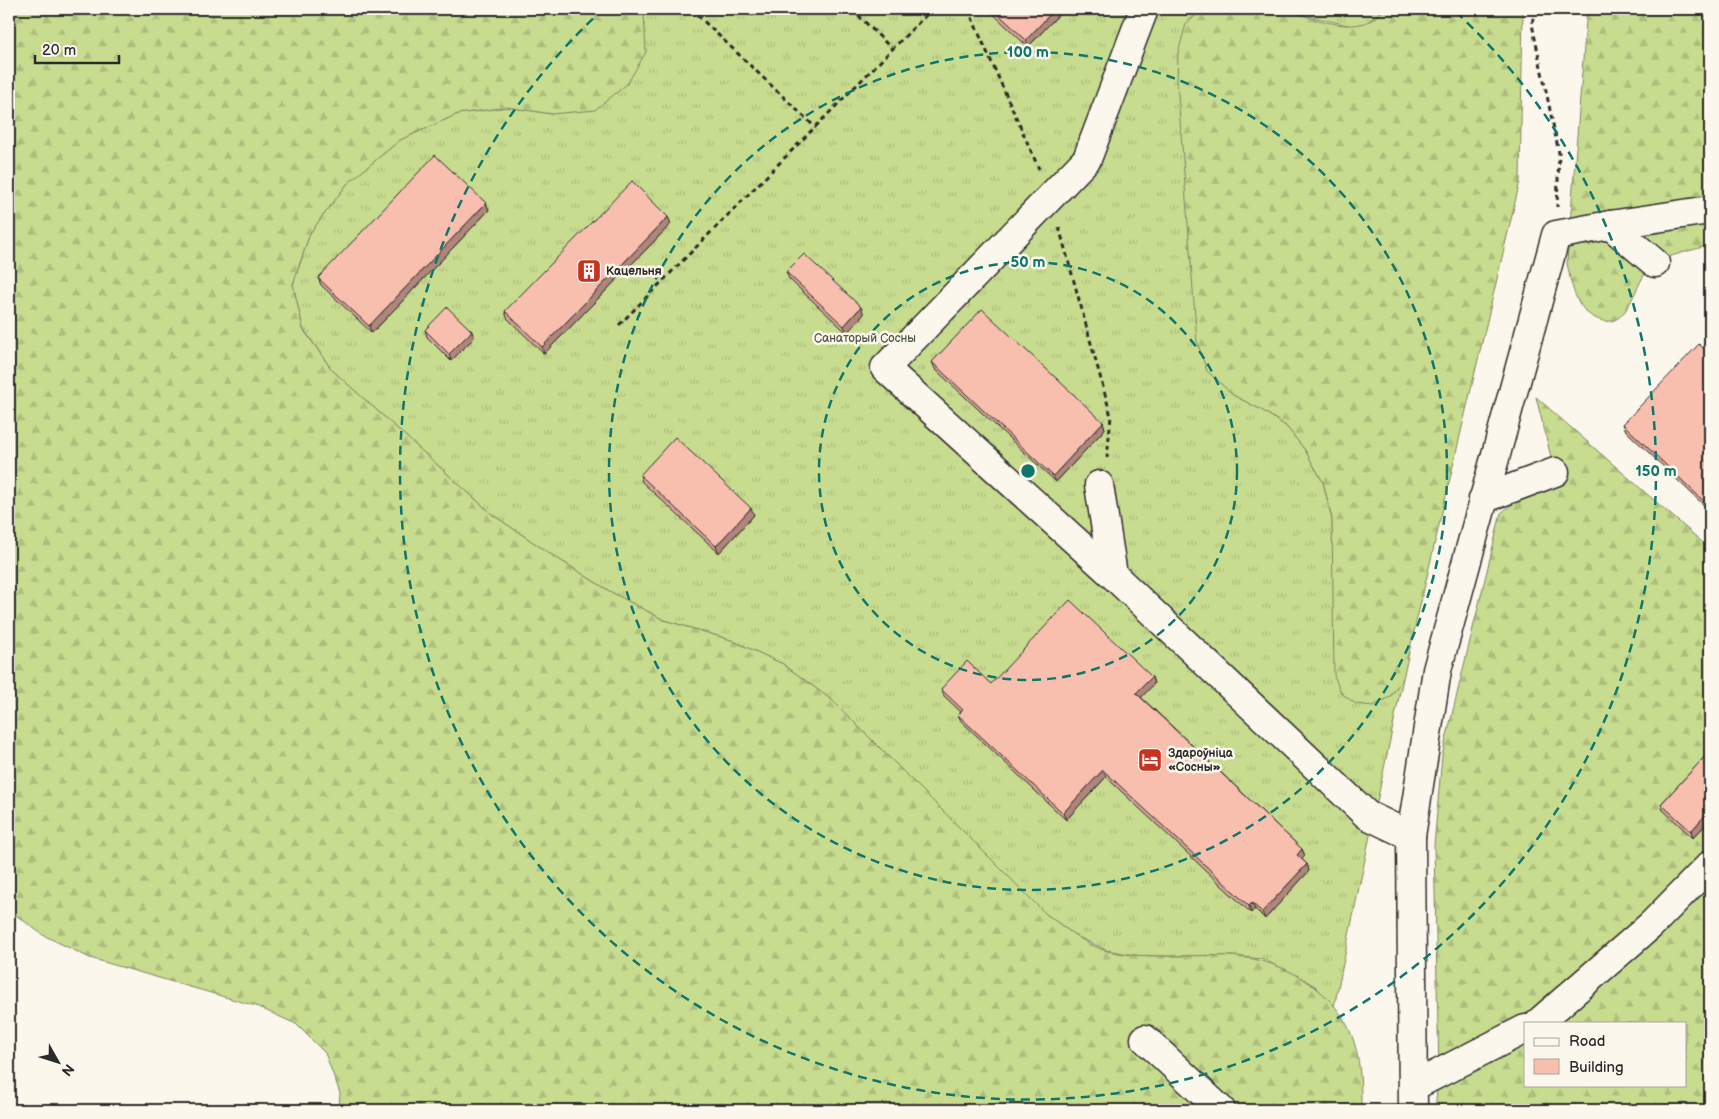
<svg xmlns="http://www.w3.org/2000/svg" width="1719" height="1119" font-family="'Balsamiq Sans',sans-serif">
	<defs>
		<pattern id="grass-tufts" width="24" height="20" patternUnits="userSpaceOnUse" patternTransform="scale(1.25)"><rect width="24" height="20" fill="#c8dc90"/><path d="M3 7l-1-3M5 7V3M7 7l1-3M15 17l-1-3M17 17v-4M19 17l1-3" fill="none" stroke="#acbd7c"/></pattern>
		<pattern id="forest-firs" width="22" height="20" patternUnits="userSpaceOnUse" patternTransform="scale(1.25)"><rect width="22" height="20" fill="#c8dc90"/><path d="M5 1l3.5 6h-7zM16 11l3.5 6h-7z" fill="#acbd7c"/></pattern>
	</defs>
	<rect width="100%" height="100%" fill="#fbf7ec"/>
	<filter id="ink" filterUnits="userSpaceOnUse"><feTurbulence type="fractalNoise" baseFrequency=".02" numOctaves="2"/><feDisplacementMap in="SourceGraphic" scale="10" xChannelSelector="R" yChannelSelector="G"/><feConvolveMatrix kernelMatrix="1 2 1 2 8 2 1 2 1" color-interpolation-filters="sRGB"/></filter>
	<g filter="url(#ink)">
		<g fill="url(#grass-tufts)" stroke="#7a845e">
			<path d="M 640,9 L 1203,9 L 1186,24 L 1233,395 L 1260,409 L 1286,426 L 1305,450 L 1323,482 L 1332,519 L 1333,558 L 1390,697 L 1403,678 L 1334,1007 L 1315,986 L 1263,959 L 1230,956 L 1140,956 L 1106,950 L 1076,936 L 1046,914 L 833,701 L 783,664 L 731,640 L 664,620 L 611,592 L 552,555 L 493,515 L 332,370 L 303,328 L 293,285 L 310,233 L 347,184 L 400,140 L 458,114 L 507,107 L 552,114 L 644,15 Z"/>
			<path d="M 1278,9 L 1384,9 L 1367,23 L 1352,26 Z"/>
		</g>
		<g fill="url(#forest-firs)" stroke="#7a845e" fill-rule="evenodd">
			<path d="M 9,9 L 640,9 L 644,14 L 646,52 L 627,84 L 595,110 L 552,114 L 507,107 L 458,114 L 400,140 L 347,184 L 310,233 L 293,284 L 303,329 L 332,370 L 493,515 L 552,555 L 611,592 L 664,620 L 731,640 L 783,664 L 833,701 L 1046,914 C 1064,927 1085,945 1107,951 C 1147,960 1188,954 1228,956 C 1285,958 1346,994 1357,1054 C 1361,1072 1361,1091 1361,1110 L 339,1110 L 340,1093 L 325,1053 L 296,1024 L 256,1006 L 90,958 L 43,935 L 9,910 Z"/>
			<path d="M 1203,9 C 1227,9 1253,6 1276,9 C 1309,13 1358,43 1384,9 L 1523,9 L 1520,181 L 1403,678 L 1390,697 L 1373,706 L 1356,704 L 1341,693 L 1334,675 L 1332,519 L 1323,482 L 1305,450 L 1286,426 L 1260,409 L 1233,395 L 1207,371 L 1197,342 L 1177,81 L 1178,53 L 1186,24 Z"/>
			<path d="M 1587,9 L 1710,9 L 1710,245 C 1697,249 1666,256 1655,263 C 1633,277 1631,336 1595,318 C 1575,308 1571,283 1567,263 Z"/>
			<path d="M 1536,397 L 1710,549 L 1710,1110 L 1435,1110 L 1439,1070 L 1434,846 L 1442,756 L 1501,513 L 1523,496 L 1557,481 ZM 1525,1023 L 1685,1023 L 1685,1085 L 1525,1085 Z"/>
		</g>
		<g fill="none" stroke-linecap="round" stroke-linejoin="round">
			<defs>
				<g id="minor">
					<path d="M 1610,225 L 1703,211 L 1710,212"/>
					<path d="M 1099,485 L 1113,575 L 1367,815 L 1411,836"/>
					<path d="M 1483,499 L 1555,472"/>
					<path d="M 1113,575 L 885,368 L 1087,159 L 1144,9"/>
					<path d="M 1538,1023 L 1651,925 L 1710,865"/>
					<path d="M 1145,1039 L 1221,1110"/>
					<path d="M 1414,1086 L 1525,1029"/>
					<path d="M 1413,1110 L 1411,836 L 1437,670 L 1556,235 L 1610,225 L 1655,263"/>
				</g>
			</defs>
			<use href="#minor" stroke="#2b2b2b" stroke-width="31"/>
			<g stroke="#2b2b2b" stroke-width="3" stroke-dasharray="5 4" stroke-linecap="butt">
				<path d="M 691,9 L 816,128"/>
				<path d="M 852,9 L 893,50"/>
				<path d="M 968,9 L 1039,169"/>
				<path d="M 1535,9 L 1532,24 L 1559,153 L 1557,207"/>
				<path d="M 1059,227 L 1111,416 L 1107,458"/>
				<path d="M 619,325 L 932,9"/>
			</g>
			<use href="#minor" stroke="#fbf7ec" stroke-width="28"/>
		</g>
		<g fill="#d5a496" stroke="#2b2b2b">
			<path d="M 745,9 L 760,9 L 753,16 Z"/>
			<path d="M 988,9 L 1064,9 L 1028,47 Z"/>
			<path d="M 486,203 L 489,210 L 372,333 L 321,285 L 318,278 Z"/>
			<path d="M 668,217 L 671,224 L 544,354 L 507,318 L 505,311 Z"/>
			<path d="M 786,272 L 864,314 L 847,333 L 789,279 Z"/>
			<path d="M 425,330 L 474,338 L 451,361 L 427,337 Z"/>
			<path d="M 1710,355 L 1710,511 L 1626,431 L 1623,424 Z"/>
			<path d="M 932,362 L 1103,422 L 1105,429 L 1056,482 L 935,369 Z"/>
			<path d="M 640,475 L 754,515 L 719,553 L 642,482 Z"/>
			<path d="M 1152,677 L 1154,684 L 1141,697 L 1302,849 L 1305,856 L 1302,859 L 1307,864 L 1309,871 L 1265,919 L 1255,909 L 1251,913 L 1106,777 L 1066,820 L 961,721 L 958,715 L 961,712 L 944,696 L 941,689 L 991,684 Z"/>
			<path d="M 1710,751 L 1710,820 L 1693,838 L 1663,810 L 1661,804 Z"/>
		</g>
		<g fill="#ae867a" stroke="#2b2b2b">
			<path d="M 751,9 L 760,9 L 753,16 Z"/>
			<path d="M 1055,9 L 1064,9 L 1028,47 L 1026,40 Z"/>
			<path d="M 486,203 L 489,210 L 372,333 L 369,326 Z"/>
			<path d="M 668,217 L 671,224 L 544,354 L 542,347 Z"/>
			<path d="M 861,307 L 864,314 L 847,333 L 844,326 Z"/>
			<path d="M 472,331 L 474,338 L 451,361 L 449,354 Z"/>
			<path d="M 1103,422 L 1105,429 L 1056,482 L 1053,476 Z"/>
			<path d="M 751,508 L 754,515 L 719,553 L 716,546 Z"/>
			<path d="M 1152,677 L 1154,684 L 1139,700 L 1136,693 Z"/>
			<path d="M 1103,770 L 1106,777 L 1066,820 L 1063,813 Z"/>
			<path d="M 1710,810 L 1710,820 L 1693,838 L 1691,831 Z"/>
			<path d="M 1302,849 L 1305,856 L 1299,862 L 1297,855 Z"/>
			<path d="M 1307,864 L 1309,871 L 1265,919 L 1262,912 Z"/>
			<path d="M 1252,903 L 1255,909 L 1251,913 L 1249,906 Z"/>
		</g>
		<g fill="#f8bfaf" stroke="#2b2b2b">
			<path d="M 993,9 L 1055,9 L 1026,40 Z"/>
			<path d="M 435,155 L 486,203 L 369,326 L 318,278 Z"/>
			<path d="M 632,181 L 668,217 L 542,347 L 505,311 Z"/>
			<path d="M 804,254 L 861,307 L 844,326 L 786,272 Z"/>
			<path d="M 447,307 L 472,331 L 449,354 L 425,330 Z"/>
			<path d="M 982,309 L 1103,422 L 1053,476 L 932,362 Z"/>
			<path d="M 1699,344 L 1710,355 L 1710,404 L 1709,405 L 1710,407 L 1710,507 L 1623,424 Z"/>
			<path d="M 675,437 L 751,508 L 716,546 L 640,475 Z"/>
			<path d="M 1070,600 L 1152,677 L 1136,693 L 1302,849 L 1297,855 L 1307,864 L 1262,912 L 1252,903 L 1249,906 L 1103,770 L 1063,813 L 958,715 L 963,710 L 941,689 L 967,661 L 991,684 Z"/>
			<path d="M 1710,751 L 1710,810 L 1691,831 L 1661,804 Z"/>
		</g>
	</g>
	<g fill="none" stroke="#0f766e" stroke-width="2.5" stroke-dasharray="9 6">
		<circle cx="1028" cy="471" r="209"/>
		<circle cx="1028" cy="471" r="419"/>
		<path d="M1456 12A628 628 0 1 1 600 12"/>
	</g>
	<defs>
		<symbol id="building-square" viewBox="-11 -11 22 22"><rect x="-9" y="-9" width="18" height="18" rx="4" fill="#c8321e" stroke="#fbf7ec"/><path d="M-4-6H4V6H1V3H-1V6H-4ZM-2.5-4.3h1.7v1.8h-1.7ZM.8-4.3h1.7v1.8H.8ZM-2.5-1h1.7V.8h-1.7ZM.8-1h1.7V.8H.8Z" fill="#fff"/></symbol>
		<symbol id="hotel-square" viewBox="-11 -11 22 22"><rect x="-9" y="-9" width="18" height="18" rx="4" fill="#c8321e" stroke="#fbf7ec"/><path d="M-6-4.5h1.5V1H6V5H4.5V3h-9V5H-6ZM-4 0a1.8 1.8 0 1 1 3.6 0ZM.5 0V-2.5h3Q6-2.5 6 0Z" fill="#fff"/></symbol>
	</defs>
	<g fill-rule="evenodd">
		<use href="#building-square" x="575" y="257" width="28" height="28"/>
		<use href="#hotel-square" x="1136" y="746" width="28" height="28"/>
	</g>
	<g text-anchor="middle" stroke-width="5" stroke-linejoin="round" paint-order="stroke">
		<g font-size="12" font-weight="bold" fill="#2b2b2b" stroke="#fbf7ec" text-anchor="start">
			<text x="606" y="275">Кацельня</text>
			<text x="1168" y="757">Здароўніца<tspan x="1168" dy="14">«Сосны»</tspan></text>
		</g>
		<g font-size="12" fill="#525744" stroke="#fbf7ec">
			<text x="865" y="342">Санаторый Сосны</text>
		</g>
	</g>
	<circle cx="1028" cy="471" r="8" fill="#0f766e" stroke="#fbf7ec" stroke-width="2.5"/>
	<g font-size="15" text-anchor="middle" font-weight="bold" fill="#0f766e" stroke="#fbf7ec" stroke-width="5" stroke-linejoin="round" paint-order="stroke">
		<text x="1028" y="57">100 m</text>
		<text x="1028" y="267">50 m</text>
		<text x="1656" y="476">150 m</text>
	</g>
	<rect width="1719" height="1119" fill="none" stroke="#fbf7ec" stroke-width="30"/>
	<rect x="15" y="15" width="1689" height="1089" fill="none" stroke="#2b2b2b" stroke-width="2" filter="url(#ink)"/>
	<rect x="1524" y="1022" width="162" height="65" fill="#fbf7ec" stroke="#a8a59f"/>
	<rect x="1534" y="1038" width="25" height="8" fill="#fbf7ec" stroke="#a8a59f"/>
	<text x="1569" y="1046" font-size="15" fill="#2b2b2b">Road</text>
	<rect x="1534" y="1059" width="25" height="15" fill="#f8bfaf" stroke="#a8a59f"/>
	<text x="1569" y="1072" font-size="15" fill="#2b2b2b">Building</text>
	<g transform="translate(58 1062) rotate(129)" stroke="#fbf7ec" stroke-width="4" paint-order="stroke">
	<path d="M0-4L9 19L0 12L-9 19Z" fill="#2b2b2b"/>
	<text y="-8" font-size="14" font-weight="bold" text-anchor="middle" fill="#2b2b2b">N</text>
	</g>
	<path d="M35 55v8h84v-8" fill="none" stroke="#2b2b2b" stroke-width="2.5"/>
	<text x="42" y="55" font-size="15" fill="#2b2b2b" stroke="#fbf7ec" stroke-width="4" paint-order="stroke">20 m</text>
</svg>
